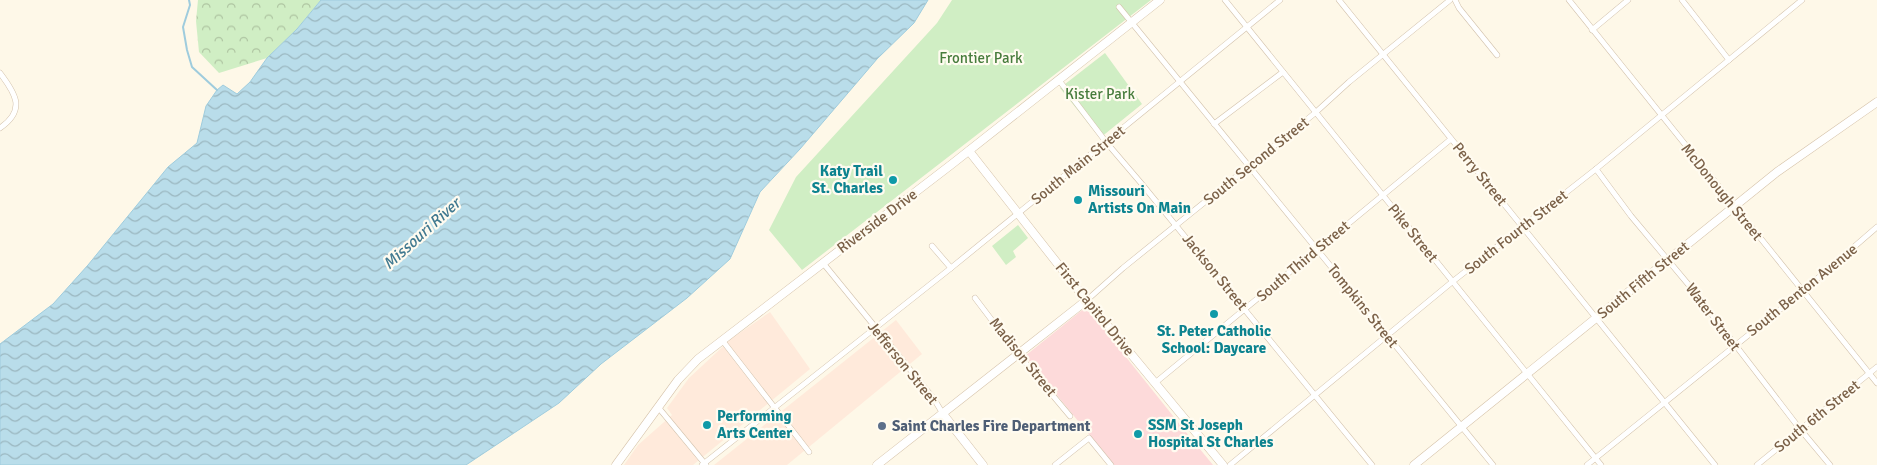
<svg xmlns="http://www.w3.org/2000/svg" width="1877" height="465" font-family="Signika,sans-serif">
	<defs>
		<pattern id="forest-crowns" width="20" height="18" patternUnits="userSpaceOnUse" patternTransform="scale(1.25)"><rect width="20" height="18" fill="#d0eec4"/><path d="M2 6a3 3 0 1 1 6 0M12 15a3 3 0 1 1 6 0" fill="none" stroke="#aec4a1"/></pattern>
		<pattern id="water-waves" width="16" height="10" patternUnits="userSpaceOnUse" patternTransform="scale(1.25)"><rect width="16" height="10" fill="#b9ddea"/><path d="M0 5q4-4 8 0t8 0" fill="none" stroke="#9bb7c0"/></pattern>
	</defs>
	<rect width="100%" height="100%" fill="#fef8e8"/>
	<g fill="#ffeadb">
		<path d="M 770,312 L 810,369 L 693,465 L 624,465 L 638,445 L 672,415 L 667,408 L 689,378 L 731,339 Z"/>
		<path d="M 896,320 L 922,354 L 787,465 L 714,465 Z"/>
	</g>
	<path fill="#fddada" d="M 1086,307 L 1185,431 L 1213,465 L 1114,465 L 1025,356 Z"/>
	<g fill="#d0eec4">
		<path d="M 952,0 L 1151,0 L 802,270 L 769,230 L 796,177 L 937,23 Z"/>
		<path d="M 1105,53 L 1142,104 L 1100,138 L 1060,88 Z"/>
		<path d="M 1018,225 L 1028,238 L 1013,251 L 1016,257 L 1006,265 L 992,246 Z"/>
	</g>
	<path fill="url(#forest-crowns)" d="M 198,0 L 321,0 L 297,29 L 267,58 L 219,73 L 199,52 L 196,21 Z"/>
	<path fill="url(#water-waves)" stroke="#9fccdd" d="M 321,0 L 928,0 L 914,23 L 877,59 L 800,149 L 760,192 L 730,259 L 687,298 L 601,364 L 559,403 L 466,465 L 0,465 L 0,344 L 53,304 L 88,265 L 168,167 L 197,143 L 206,106 L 217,90 L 223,85 L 237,94 L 250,82 L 267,58 L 297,29 Z"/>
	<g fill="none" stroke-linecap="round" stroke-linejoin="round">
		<path stroke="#9fccdd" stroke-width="2" d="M 189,0 L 190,5 L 183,27 L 187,50 L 192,67 L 217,90"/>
		<defs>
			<g id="street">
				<path d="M 1225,0 L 1601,465"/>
				<path d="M 1339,0 L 1715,465"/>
				<path d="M 1455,0 L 1459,8 L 1497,55"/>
				<path d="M 1569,0 L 1877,383"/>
				<path d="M 1682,0 L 1729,60"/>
				<path d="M 1119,7 L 1493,465"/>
				<path d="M 1592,30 L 1628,0"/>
				<path d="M 0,73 C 16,94 26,110 0,128"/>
				<path d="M 1058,79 L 1106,142 L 1141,183 L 1372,465"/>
				<path d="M 1214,124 L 1283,72"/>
				<path d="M 1596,169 L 1631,216 L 1693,290 L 1800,429 L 1830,465"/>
				<path d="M 932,246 L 951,268"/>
				<path d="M 823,263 L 934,399 L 943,414"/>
				<path d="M 975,298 L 1013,348 L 1070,416"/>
				<path d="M 1087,300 L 1123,268 L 1315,113 L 1349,82 L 1450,0"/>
				<path d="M 722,340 L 809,452"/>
				<path d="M 1155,383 L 1451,139"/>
				<path d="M 658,407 L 706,465"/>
				<path d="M 702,465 L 951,268 L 1280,0"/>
				<path d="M 1055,465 L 1089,438 L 1111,465"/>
				<path d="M 1230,465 L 1452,282 L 1596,169 L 1802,0"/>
				<path d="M 1587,465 L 1803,291 L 1877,227"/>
				<path d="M 1757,465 L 1877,367"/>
			</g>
			<g id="secondary">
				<path d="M 969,151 L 1083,296 L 1223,465"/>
				<path d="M 943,414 L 983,465"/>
				<path d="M 616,465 L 678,380 L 698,359 L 952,164 L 1160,0"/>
				<path d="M 877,465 L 1087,300"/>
				<path d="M 1414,465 L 1777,172 L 1877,102"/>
			</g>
		</defs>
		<use href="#street" stroke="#d2c1ab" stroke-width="6"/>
		<use href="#secondary" stroke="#d5c2a9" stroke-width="9"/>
		<use href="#street" stroke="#fff" stroke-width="5"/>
		<use href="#secondary" stroke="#fff" stroke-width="8"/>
	</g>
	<g fill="#0f9aa8" stroke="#fffbf0" stroke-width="2">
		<circle cx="893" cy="180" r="5"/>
		<circle cx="1078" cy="200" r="5"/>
		<circle cx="1214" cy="314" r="5"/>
		<circle cx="707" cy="425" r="5"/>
		<circle cx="1138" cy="434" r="5"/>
	</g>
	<circle fill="#5c6f8a" stroke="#fffbf0" stroke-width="2" cx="882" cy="426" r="5"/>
	<g text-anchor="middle" stroke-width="4.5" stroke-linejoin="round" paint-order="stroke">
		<g font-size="15" fill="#477c3c" stroke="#fffbf0">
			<text x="981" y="63">Frontier Park</text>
			<text x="1100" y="99">Kister Park</text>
		</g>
		<g font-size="15" fill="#7b6148" stroke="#fffbf0">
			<text transform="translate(1256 161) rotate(-39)" y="5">South Second Street</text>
			<text transform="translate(1078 165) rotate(-39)" y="5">South Main Street</text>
			<text transform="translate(1480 174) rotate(51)" y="5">Perry Street</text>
			<text transform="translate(1722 192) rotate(51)" y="5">McDonough Street</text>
			<text transform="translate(877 221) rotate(-37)" y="5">Riverside Drive</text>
			<text transform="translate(1516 232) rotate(-38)" y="5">South Fourth Street</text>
			<text transform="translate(1413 233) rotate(51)" y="5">Pike Street</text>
			<text transform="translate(1303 261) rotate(-40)" y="5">South Third Street</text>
			<text transform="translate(1215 272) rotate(51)" y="5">Jackson Street</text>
			<text transform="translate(1643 280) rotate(-39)" y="5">South Fifth Street</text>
			<text transform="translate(1802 290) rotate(-39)" y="5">South Benton Avenue</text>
			<text transform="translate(1363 306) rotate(51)" y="5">Tompkins Street</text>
			<text transform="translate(1095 309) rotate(51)" y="5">First Capitol Drive</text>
			<text transform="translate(1713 317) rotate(53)" y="5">Water Street</text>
			<text transform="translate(1023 357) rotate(51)" y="5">Madison Street</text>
			<text transform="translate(903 363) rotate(51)" y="5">Jefferson Street</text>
			<text transform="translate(1817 416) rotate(-39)" y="5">South 6th Street</text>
		</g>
		<g font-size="15" font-weight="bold" fill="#0d838f" stroke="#fffbf0" text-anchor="start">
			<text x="883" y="176" text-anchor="end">Katy Trail<tspan x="883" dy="17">St. Charles</tspan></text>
			<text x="1088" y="196">Missouri<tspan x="1088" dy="17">Artists On Main</tspan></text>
			<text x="1214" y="336" text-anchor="middle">St. Peter Catholic<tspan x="1214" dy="17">School: Daycare</tspan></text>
			<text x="717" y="421">Performing<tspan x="717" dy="17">Arts Center</tspan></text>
			<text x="1148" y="430">SSM St Joseph<tspan x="1148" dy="17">Hospital St Charles</tspan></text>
		</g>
		<g font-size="15" font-weight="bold" fill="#4e5e75" stroke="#fffbf0" text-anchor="start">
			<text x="892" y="431">Saint Charles Fire Department</text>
		</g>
		<g font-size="16" font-style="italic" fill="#407990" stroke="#fffbf0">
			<text transform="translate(421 233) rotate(-42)" y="6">Missouri River</text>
		</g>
	</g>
</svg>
